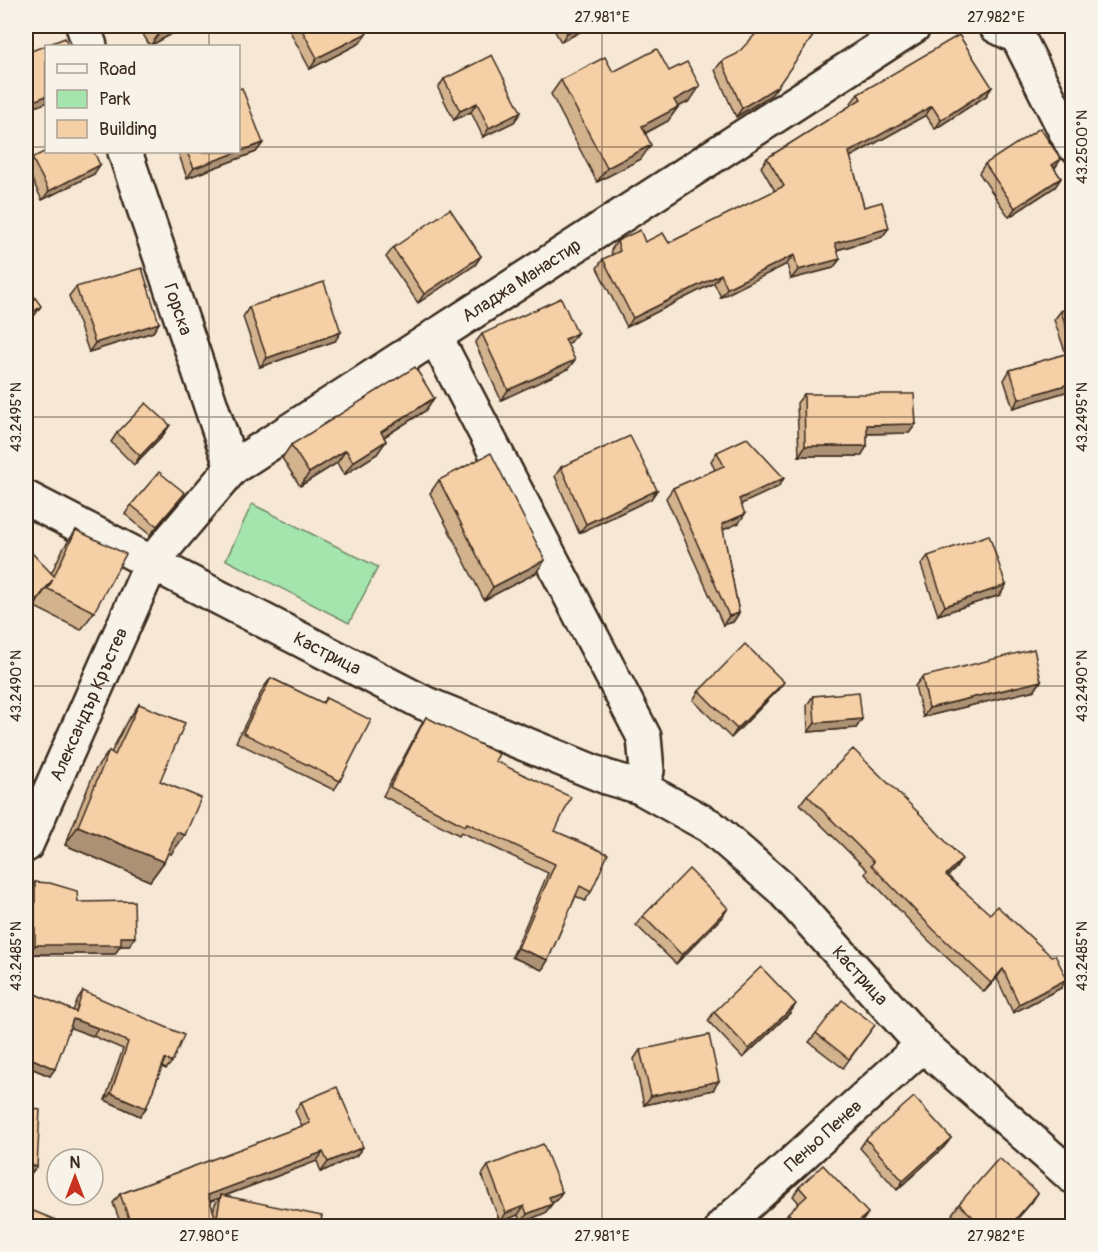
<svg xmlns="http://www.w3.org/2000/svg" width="1098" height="1252" font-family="Pangolin,sans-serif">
	<rect width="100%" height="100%" fill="#f6e8d4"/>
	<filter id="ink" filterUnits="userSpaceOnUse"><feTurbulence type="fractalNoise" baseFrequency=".0167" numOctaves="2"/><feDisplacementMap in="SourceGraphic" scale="12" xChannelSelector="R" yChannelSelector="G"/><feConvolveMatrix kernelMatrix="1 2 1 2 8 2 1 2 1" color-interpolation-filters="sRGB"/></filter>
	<g filter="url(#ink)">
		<path fill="#a4e5ae" stroke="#708866" stroke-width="1.5" d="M 252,504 L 378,567 L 349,623 L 226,560 Z"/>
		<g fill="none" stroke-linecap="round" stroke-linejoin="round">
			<defs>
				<g id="minor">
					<path d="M 83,26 L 90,46"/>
					<path d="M 996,26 L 1018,37 L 1072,144"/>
					<path id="s1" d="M 125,152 L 232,468"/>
					<path d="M 435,336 L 644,737 L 647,771 L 640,787"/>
					<path id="s2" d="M 26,498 L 424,703 L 606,777 L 640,787 L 710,826 L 781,888 L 923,1045 L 1072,1176"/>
					<path id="s3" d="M 26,845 L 152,562 L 232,468 L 914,26"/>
					<path id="s4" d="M 723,1226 L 923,1045"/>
				</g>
			</defs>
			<use href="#minor" stroke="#3b2a1e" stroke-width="38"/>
			<use href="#minor" stroke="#f7f3e8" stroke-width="33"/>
		</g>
		<g fill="#d3b28e" stroke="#3b2a1e" stroke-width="1.5" fill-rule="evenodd">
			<path d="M 129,26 L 186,26 L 150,46 L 140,29 L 131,30 Z"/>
			<path d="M 287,26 L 363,26 L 360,43 L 310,69 Z"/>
			<path d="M 552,26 L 591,26 L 561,42 Z"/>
			<path d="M 820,26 L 771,95 L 736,117 L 715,70 L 722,61 Z"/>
			<path d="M 669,71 L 690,101 L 678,107 L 668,121 L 646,133 L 641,159 L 597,182 L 551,94 L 561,80 L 613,72 Z"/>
			<path d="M 444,79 L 521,112 L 514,122 L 483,137 L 471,112 L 454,120 L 438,88 Z"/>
			<path d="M 992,87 L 986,96 L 935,129 L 926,115 L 850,157 L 864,207 L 882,237 L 837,250 L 840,259 L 833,268 L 791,279 L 787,264 L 721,297 L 714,283 L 627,327 L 597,268 L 603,259 L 612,255 L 611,250 L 617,241 L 669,243 L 775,191 L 761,167 L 767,158 L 852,105 L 851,103 L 858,94 Z"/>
			<path d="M 263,143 L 256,152 L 187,178 L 178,152 L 238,152 Z"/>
			<path d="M 32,158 L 94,174 L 42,200 L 26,167 Z"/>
			<path d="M 985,164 L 1054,168 L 1061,178 L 1055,187 L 1009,217 L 979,173 Z"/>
			<path d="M 393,248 L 481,256 L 475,265 L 418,303 L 386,257 Z"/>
			<path d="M 76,287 L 159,323 L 153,332 L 89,352 L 69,296 Z"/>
			<path d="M 249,307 L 335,341 L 260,367 L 243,317 Z"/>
			<path d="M 1072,307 L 1072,390 L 1013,408 L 1004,380 L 1010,370 L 1066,354 L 1054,320 L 1061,311 Z"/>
			<path d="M 577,333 L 571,342 L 567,344 L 568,369 L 501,400 L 475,343 L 482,334 Z"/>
			<path d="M 804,394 L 916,424 L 909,433 L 867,434 L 867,446 L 861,456 L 799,456 L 797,403 Z"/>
			<path d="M 434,398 L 425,411 L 384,437 L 386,441 L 377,454 L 344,475 L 337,463 L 300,486 L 282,458 L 291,445 Z"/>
			<path d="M 170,425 L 163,435 L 134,465 L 111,442 L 117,433 Z"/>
			<path d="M 717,452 L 784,478 L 778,487 L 741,504 L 739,523 L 723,530 L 739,613 L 733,622 L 723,625 L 666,498 L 673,488 L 715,470 L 711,461 Z"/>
			<path d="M 561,467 L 657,490 L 651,499 L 579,533 L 555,476 Z"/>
			<path d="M 439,480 L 545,560 L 536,573 L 484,600 L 430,493 Z"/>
			<path d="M 178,502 L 150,535 L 125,514 L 131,505 Z"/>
			<path d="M 76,530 L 94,612 L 81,630 L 35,607 L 63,549 Z"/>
			<path d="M 928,556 L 1006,585 L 1000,595 L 938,615 L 921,565 Z"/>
			<path d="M 922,677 L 1041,681 L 1035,690 L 923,717 L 915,686 Z"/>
			<path d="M 271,678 L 322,703 L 326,698 L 340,781 L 334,790 L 236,742 L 264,687 Z"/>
			<path d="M 699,691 L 777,691 L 731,738 L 693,700 Z"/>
			<path d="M 813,696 L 862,719 L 856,728 L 808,732 L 807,705 Z"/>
			<path d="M 139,704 L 160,781 L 171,854 L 168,853 L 164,862 L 150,881 L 65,845 L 95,770 L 109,751 L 111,753 L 126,723 Z"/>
			<path d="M 426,717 L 495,761 L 555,831 L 591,892 L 585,901 L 576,896 L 548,960 L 542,970 L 512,957 L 548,873 L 461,832 L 459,835 L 383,796 L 420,727 Z"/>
			<path d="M 807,795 L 956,868 L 948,876 L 1061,988 L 1013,1013 L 997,978 L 984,992 L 927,939 L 865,874 L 867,870 L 800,804 Z"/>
			<path d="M 35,882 L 78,902 L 129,946 L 120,946 L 115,954 L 29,954 L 29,891 Z"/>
			<path d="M 728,908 L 722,917 L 676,964 L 636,925 L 643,916 Z"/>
			<path d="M 26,990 L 73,1011 L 78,998 L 83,991 L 172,1062 L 166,1069 L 162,1067 L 146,1108 L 140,1116 L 105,1100 L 123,1049 L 93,1036 L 70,1027 L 50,1076 L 26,1066 Z"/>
			<path d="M 714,1012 L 790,1013 L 743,1058 L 708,1021 Z"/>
			<path d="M 875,1025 L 843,1068 L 809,1042 L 816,1033 Z"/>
			<path d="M 640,1050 L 713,1090 L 644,1105 L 634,1059 Z"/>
			<path d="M 301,1102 L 363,1147 L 356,1156 L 321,1172 L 317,1161 L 225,1196 L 320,1227 L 215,1227 L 211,1226 L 211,1227 L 122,1227 L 113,1203 L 120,1194 L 302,1126 L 295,1111 ZM 220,1198 L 215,1204 L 213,1212 L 210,1201 Z"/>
			<path d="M 951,1138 L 944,1147 L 897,1190 L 860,1148 L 866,1139 Z"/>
			<path d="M 488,1166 L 562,1192 L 556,1201 L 551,1203 L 552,1204 L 545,1213 L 521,1223 L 518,1215 L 500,1222 L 482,1175 Z"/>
			<path d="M 799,1187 L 862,1222 L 856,1227 L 786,1227 L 782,1222 L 788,1213 L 799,1203 L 793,1196 Z"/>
			<path d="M 1032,1202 L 1010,1227 L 967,1227 L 952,1214 L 959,1204 Z"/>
		</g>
		<g fill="#ac9174" stroke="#3b2a1e" stroke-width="1.5">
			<path d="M 134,26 L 143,26 L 140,29 L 131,30 Z"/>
			<path d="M 165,26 L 186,26 L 150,46 Z"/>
			<path d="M 580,26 L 591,26 L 561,42 L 567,33 Z"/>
			<path d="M 367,33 L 360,43 L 310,69 L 317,58 Z"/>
			<path d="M 700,86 L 690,101 L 664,114 L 674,100 Z"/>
			<path d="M 778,86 L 771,95 L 736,117 L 742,108 Z"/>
			<path d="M 992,87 L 986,96 L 935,129 L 941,120 Z"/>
			<path d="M 46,96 L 46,103 L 26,110 L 26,104 Z"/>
			<path d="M 477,103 L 471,112 L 454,120 L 460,111 Z"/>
			<path d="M 932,106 L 926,115 L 843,161 L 849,152 Z"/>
			<path d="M 678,107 L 668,121 L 632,140 L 642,126 Z"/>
			<path d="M 521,112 L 514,122 L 483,137 L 489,128 Z"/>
			<path d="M 263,143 L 256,152 L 187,178 L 194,168 Z"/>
			<path d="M 651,145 L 641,159 L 597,182 L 607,168 Z"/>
			<path d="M 1061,159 L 1055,168 L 1052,165 Z"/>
			<path d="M 100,165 L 94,174 L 42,200 L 49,191 Z"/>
			<path d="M 1061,178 L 1055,187 L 1009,217 L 1015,208 Z"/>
			<path d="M 889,228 L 882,237 L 829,252 L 835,243 Z"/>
			<path d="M 794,255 L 787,264 L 721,297 L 727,288 Z"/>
			<path d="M 481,256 L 475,265 L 418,303 L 424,294 Z"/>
			<path d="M 840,259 L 833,268 L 791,279 L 798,270 Z"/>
			<path d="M 721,274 L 714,283 L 627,327 L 633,318 Z"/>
			<path d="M 41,306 L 35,315 L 26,322 L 26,318 Z"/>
			<path d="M 159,323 L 153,332 L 89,352 L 95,343 Z"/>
			<path d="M 341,332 L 335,341 L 260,367 L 267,358 Z"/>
			<path d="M 577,333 L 571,342 L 558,348 L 565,339 Z"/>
			<path d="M 575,360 L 568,369 L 501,400 L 508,390 Z"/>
			<path d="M 1072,383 L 1072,390 L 1013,408 L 1019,399 Z"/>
			<path d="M 434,398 L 425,411 L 371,445 L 381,432 Z"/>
			<path d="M 916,424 L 909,433 L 861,434 L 867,425 Z"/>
			<path d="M 170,425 L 163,435 L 134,465 L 140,456 Z"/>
			<path d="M 386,441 L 377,454 L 344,475 L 353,462 Z"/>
			<path d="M 805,446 L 867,446 L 861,456 L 799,456 Z"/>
			<path d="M 346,450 L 337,463 L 300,486 L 309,473 Z"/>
			<path d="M 784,478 L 778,487 L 733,508 L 739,499 Z"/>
			<path d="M 657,490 L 651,499 L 579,533 L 586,524 Z"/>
			<path d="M 745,514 L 739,523 L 716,533 L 722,524 Z"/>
			<path d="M 545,560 L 536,573 L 484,600 L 493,587 Z"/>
			<path d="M 53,579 L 40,597 L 26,616 L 26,614 Z"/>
			<path d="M 1006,585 L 1000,595 L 938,615 L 945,606 Z"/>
			<path d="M 739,613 L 733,622 L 723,625 L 729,616 Z"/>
			<path d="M 1041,681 L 1035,690 L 923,717 L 929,708 Z"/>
			<path d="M 784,682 L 777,691 L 731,738 L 737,729 Z"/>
			<path d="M 862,719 L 856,728 L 808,732 L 815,723 Z"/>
			<path d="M 78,826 L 164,862 L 150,881 L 65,845 Z"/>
			<path d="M 177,832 L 185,835 L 171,854 L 163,851 Z"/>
			<path d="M 962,859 L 956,868 L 940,884 L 946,875 Z"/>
			<path d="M 728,908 L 722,917 L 676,964 L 682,955 Z"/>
			<path d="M 121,937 L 135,937 L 129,946 L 120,946 L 115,954 L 29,954 L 35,945 Z"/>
			<path d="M 518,948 L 548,960 L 542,970 L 512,957 Z"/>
			<path d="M 1003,969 L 997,978 L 984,992 L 991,983 Z"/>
			<path d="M 1067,979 L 1061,988 L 1013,1013 L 1019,1004 Z"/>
			<path d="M 796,1004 L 790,1013 L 743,1058 L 749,1049 Z"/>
			<path d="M 73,1019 L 98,1028 L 93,1036 L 68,1027 Z"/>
			<path d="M 26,1056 L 55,1069 L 50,1076 L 26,1066 Z"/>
			<path d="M 719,1081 L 713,1090 L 644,1105 L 651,1096 Z"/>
			<path d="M 111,1093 L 146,1108 L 140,1116 L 105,1100 Z"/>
			<path d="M 951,1138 L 944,1147 L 897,1190 L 903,1181 Z"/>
			<path d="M 363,1147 L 356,1156 L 321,1172 L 328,1162 Z"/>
			<path d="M 323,1152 L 317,1161 L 221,1197 L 221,1195 L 220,1198 L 202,1204 L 208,1195 Z"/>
			<path d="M 26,1165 L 37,1166 L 30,1175 L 26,1174 Z"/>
			<path d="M 562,1192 L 556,1201 L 543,1206 L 549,1197 Z"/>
			<path d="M 1038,1193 L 1032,1202 L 1010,1227 L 1009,1227 Z"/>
			<path d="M 552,1204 L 545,1213 L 521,1223 L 527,1214 Z"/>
			<path d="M 524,1206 L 518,1215 L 500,1222 L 506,1213 Z"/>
			<path d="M 868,1213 L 862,1222 L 856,1227 L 853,1227 Z"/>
			<path d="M 217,1216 L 258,1227 L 215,1227 L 211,1226 L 211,1227 L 196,1227 L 214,1220 Z"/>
		</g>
		<g fill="#f5cfa5" stroke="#3b2a1e" stroke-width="1.5">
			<path d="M 300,26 L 363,26 L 367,33 L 317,58 Z"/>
			<path d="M 563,26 L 580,26 L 567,33 Z"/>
			<path d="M 763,26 L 820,26 L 778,86 L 742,108 L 722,61 L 737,54 Z"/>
			<path d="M 959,35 L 992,87 L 941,120 L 932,106 L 849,152 L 864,207 L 882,202 L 889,228 L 835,243 L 840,259 L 798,270 L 794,255 L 727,288 L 721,274 L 633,318 L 603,259 L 620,251 L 617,241 L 640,230 L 645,242 L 663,233 L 669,243 L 784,186 L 767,158 L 861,99 L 858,94 Z"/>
			<path d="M 65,38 L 68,46 L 46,46 L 46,96 L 26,104 L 26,53 Z"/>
			<path d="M 657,49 L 669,71 L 687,62 L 700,86 L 674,100 L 678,107 L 642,126 L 651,145 L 607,168 L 561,80 L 605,57 L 613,72 Z"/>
			<path d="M 492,55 L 521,112 L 489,128 L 477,103 L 460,111 L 444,79 Z"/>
			<path d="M 242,88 L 263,143 L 194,168 L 187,152 L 238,152 L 238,89 Z"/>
			<path d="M 1040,128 L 1061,159 L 1052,165 L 1061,178 L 1015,208 L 985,164 Z"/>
			<path d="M 46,151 L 94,152 L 100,165 L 49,191 L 32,158 Z"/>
			<path d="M 450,209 L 481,256 L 424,294 L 393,248 Z"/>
			<path d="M 142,268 L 159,323 L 95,343 L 76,287 Z"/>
			<path d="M 324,282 L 341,332 L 267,358 L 249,307 Z"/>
			<path d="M 26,285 L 41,306 L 26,318 Z"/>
			<path d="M 561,298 L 577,333 L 565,339 L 575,360 L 508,390 L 482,334 Z"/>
			<path d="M 1072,307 L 1072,346 L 1061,311 Z"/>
			<path d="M 1072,352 L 1072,383 L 1019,399 L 1010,370 Z"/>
			<path d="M 415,367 L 434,398 L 381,432 L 386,441 L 353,462 L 346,450 L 309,473 L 291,445 Z"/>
			<path d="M 804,394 L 914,394 L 916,424 L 867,425 L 867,446 L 805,446 Z"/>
			<path d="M 146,403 L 170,425 L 140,456 L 117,433 Z"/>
			<path d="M 630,436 L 657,490 L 586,524 L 561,467 Z"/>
			<path d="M 747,438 L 784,478 L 739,499 L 745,514 L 722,524 L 739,613 L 729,616 L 673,488 L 724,466 L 717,452 Z"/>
			<path d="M 491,453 L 545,560 L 493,587 L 439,480 Z"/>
			<path d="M 159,472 L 185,493 L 157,526 L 131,505 Z"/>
			<path d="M 76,530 L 126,554 L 94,612 L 48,589 L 53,579 L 26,614 L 26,556 L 30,551 L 54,576 Z"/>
			<path d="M 989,535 L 1006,585 L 945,606 L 928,556 Z"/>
			<path d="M 745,644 L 784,682 L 737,729 L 699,691 Z"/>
			<path d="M 1034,649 L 1041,681 L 929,708 L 922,677 Z"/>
			<path d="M 271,678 L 323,703 L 326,698 L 371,720 L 340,781 L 243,733 Z"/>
			<path d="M 859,692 L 862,719 L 815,723 L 813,696 Z"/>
			<path d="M 139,704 L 185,723 L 160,781 L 201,798 L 185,835 L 177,832 L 164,862 L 78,826 L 109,751 L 115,755 Z"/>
			<path d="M 426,717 L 499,754 L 495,761 L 571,797 L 555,831 L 608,854 L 591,892 L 580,886 L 548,960 L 518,948 L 555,864 L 467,823 L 465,826 L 390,787 Z"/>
			<path d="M 853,749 L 922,816 L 962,859 L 946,875 L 990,914 L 997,906 L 1051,956 L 1055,955 L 1067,979 L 1019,1004 L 1003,969 L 991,983 L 934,930 L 871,865 L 874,862 L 807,795 Z"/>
			<path d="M 689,869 L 728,908 L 682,955 L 643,916 Z"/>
			<path d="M 35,882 L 50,883 L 77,891 L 78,902 L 134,901 L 135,937 L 121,937 L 121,945 L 35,945 Z"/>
			<path d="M 761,967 L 796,1004 L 749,1049 L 714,1012 Z"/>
			<path d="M 26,990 L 76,1012 L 83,991 L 184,1035 L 172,1062 L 165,1059 L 146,1108 L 111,1093 L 128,1042 L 98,1028 L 73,1019 L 55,1069 L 26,1056 Z"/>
			<path d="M 842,1000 L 875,1025 L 849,1059 L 816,1033 Z"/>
			<path d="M 709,1035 L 719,1081 L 651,1096 L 640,1050 Z"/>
			<path d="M 337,1087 L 363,1147 L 328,1162 L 323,1152 L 208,1195 L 216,1219 L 196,1227 L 132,1227 L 120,1194 L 310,1123 L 301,1102 Z"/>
			<path d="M 914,1097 L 951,1138 L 903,1181 L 866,1139 Z"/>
			<path d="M 26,1108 L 40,1110 L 37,1166 L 26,1165 Z"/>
			<path d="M 543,1144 L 562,1192 L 549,1197 L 552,1204 L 527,1214 L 524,1206 L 506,1213 L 488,1166 Z"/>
			<path d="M 999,1158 L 1038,1193 L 1009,1227 L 984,1227 L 959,1204 Z"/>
			<path d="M 823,1165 L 868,1213 L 853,1227 L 801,1227 L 788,1213 L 807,1196 L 799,1187 Z"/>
			<path d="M 221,1195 L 322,1216 L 320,1227 L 258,1227 L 217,1216 Z"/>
			<path d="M 26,1208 L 63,1223 L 62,1227 L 26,1227 Z"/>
		</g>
	</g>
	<path fill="none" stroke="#3b2a1e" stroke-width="1.5" stroke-opacity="0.45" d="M 209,26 L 209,46M 602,26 L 602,1226M 996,26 L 996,1226M 26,147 L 46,147M 238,147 L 1072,147M 209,152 L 209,1226M 26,417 L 1072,417M 26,686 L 1072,686M 26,956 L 1072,956M 26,1225 L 1072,1225"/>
	<g text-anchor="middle" stroke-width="6" stroke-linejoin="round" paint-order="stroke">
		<g font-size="18" fill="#3b2a1e" stroke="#f7f3e8">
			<text dy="6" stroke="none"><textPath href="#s3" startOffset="778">Аладжа Манастир</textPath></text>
			<text dy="6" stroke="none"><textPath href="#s1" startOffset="166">Горска</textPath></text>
			<text dy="6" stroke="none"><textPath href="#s2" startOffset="339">Кастрица</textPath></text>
			<text dy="6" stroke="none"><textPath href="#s3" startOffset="154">Александър Кръстев</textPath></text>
			<text dy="6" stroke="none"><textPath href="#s2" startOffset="972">Кастрица</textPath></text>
			<text dy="6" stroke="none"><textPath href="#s4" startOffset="135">Пеньо Пенев</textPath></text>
		</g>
	</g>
	<rect width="1098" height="1252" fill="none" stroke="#f7f3e8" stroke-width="66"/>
	<rect x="45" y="45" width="195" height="108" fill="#f7f3e8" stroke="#aca397" stroke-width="1.5"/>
	<rect x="57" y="64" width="30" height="9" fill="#f7f3e8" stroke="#aca397" stroke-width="1.5"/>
	<text x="99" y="75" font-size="18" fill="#3b2a1e">Road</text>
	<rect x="57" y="90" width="30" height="18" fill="#a4e5ae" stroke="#aca397" stroke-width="1.5"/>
	<text x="99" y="105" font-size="18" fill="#3b2a1e">Park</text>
	<rect x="57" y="120" width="30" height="18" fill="#f5cfa5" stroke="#aca397" stroke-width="1.5"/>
	<text x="99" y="135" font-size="18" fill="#3b2a1e">Building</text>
	<g transform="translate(75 1177)"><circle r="28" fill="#f7f3e8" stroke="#aca397" stroke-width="1.5"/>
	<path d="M0-4.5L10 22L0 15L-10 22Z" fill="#c8321e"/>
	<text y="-9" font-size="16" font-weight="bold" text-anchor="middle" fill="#3b2a1e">N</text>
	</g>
	<rect x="33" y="33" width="1032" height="1186" fill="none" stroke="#3b2a1e" stroke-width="2"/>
	<g font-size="15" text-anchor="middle" fill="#3b2a1e">
		<text x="602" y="22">27.981°E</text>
		<text x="996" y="22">27.982°E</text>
		<text transform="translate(1082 147) rotate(-90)" y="5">43.2500°N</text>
		<text transform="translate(16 417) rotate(-90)" y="5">43.2495°N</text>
		<text transform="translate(1082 417) rotate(-90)" y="5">43.2495°N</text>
		<text transform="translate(16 686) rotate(-90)" y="5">43.2490°N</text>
		<text transform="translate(1082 686) rotate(-90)" y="5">43.2490°N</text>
		<text transform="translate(16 956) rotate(-90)" y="5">43.2485°N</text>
		<text transform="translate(1082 956) rotate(-90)" y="5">43.2485°N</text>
		<text x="209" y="1241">27.980°E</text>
		<text x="602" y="1241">27.981°E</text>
		<text x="996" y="1241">27.982°E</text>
	</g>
</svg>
